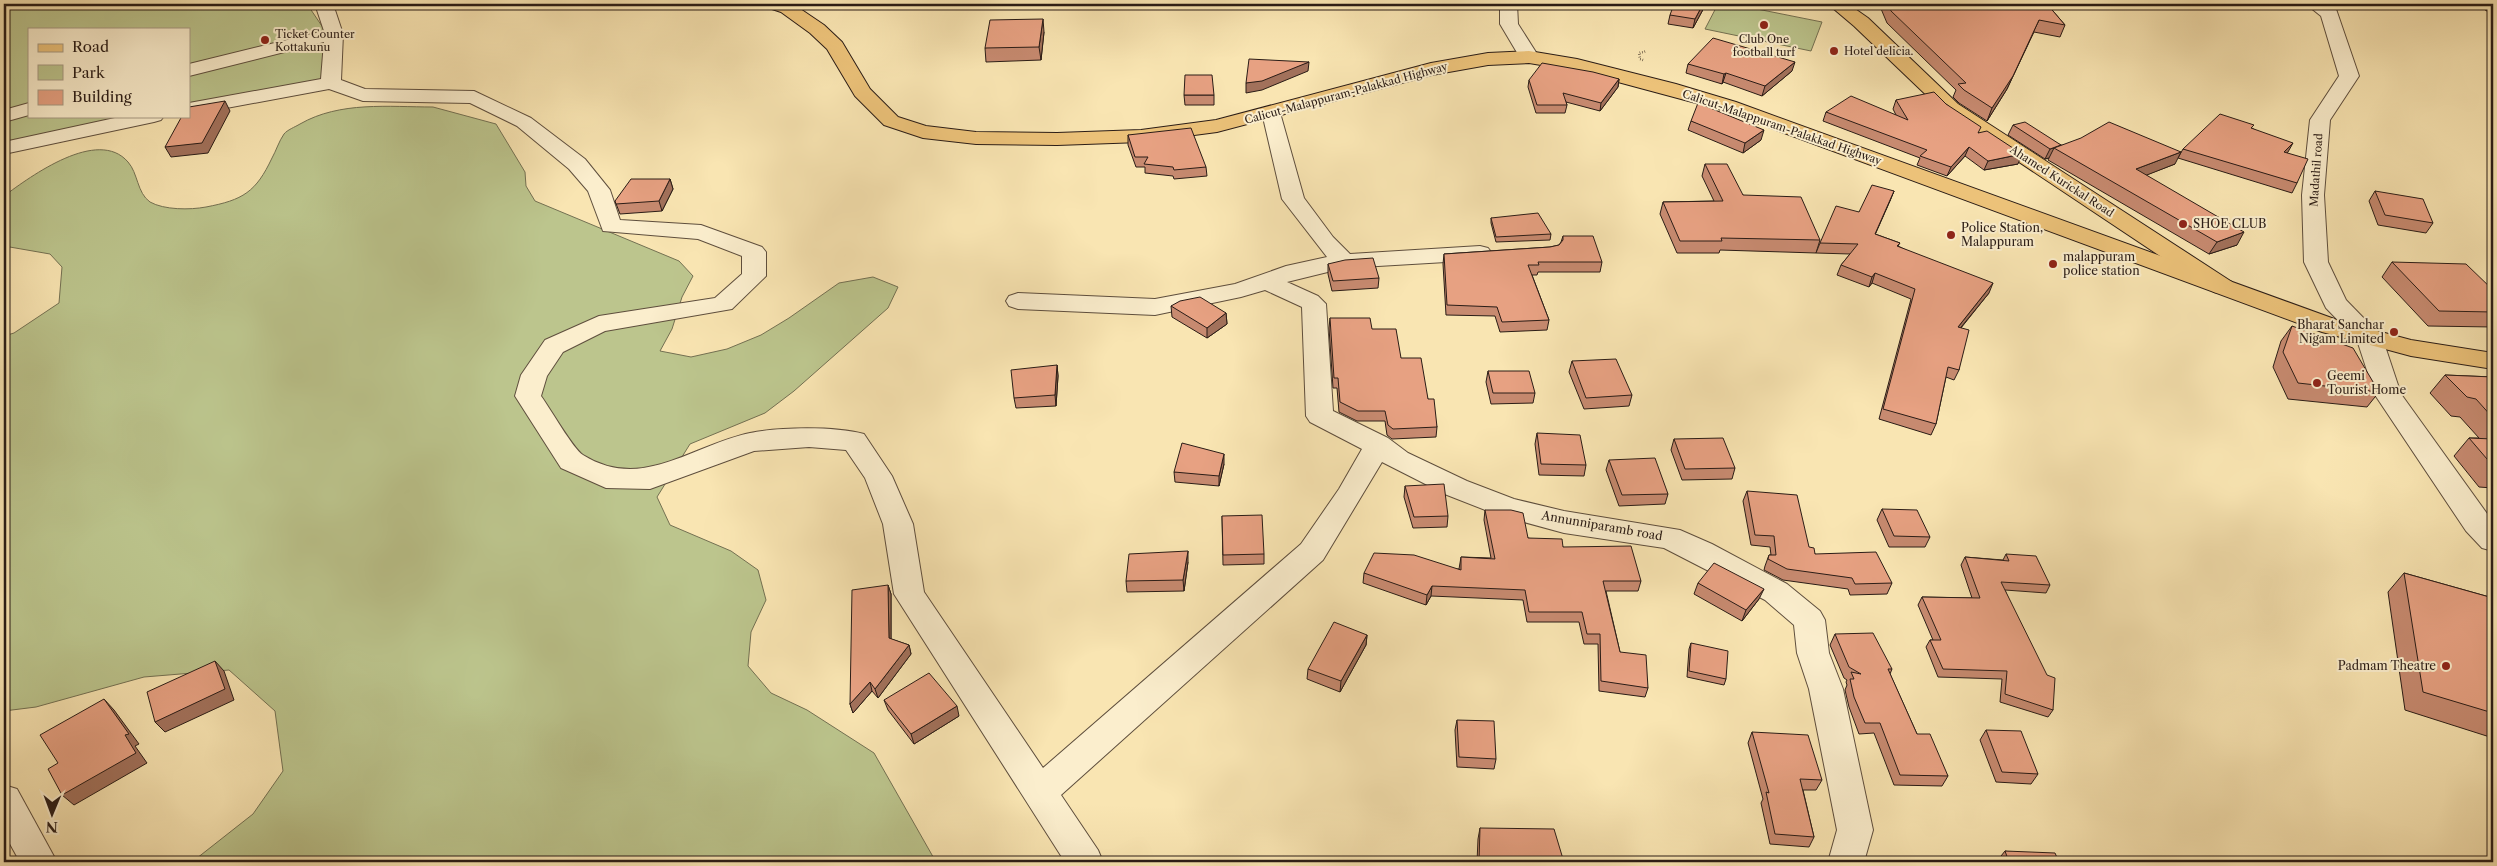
<svg xmlns="http://www.w3.org/2000/svg" width="2497" height="866" font-family="'Libre Caslon Text',serif">
	<rect width="100%" height="100%" fill="#f9e5b2"/>
	<filter id="stains"><feTurbulence type="fractalNoise" baseFrequency=".004" numOctaves="4"/><feColorMatrix values="0 0 0 0 .2 0 0 0 0 .09 0 0 0 0 .02 0 0 0 .5 -.17"/></filter>
	<radialGradient id="worn" r=".72"><stop offset=".6" stop-color="#630" stop-opacity="0"/><stop offset="1" stop-color="#630" stop-opacity=".3"/></radialGradient>
	<g fill="#bcc58d" stroke="#737052">
		<path d="M 4,4 L 307,4 L 328,35 L 326,82 L 189,107 L 189,29 L 29,29 L 29,116 L 140,116 L 4,144 Z"/>
		<path d="M 1718,4 L 1732,4 L 1822,22 L 1811,51 L 1705,29 Z"/>
		<path d="M 433,107 L 496,124 L 525,172 L 526,186 L 535,201 L 679,261 L 693,276 L 682,297 L 672,329 L 660,351 L 691,357 L 727,349 L 761,335 L 789,318 L 839,283 L 873,277 L 898,287 L 888,308 L 794,391 L 765,413 L 690,444 L 657,497 L 670,525 L 731,551 L 758,570 L 766,600 L 751,632 L 748,666 L 771,693 L 807,710 L 874,753 L 936,862 L 192,862 L 253,814 L 283,771 L 275,711 L 229,670 L 144,677 L 36,707 L 4,711 L 4,336 L 14,333 L 59,303 L 62,267 L 50,254 L 4,246 L 4,196 C 31,176 98,127 128,162 C 138,173 137,193 150,202 C 164,210 190,210 206,207 C 243,200 256,192 272,158 C 276,151 279,141 284,134 C 287,130 295,127 300,124 C 340,101 389,107 433,107 Z"/>
	</g>
	<g fill="none" stroke-linecap="round" stroke-linejoin="round">
		<defs>
			<g id="minor">
				<path d="M 315,4 L 333,4 L 343,34 L 341,80 L 365,89 L 474,91 L 531,118 L 585,159 L 610,190 L 620,220 L 701,225 L 762,247 L 766,252 L 766,276 L 732,309 L 605,331 L 563,352 L 547,376 L 541,396 C 550,408 573,449 583,455 C 642,492 692,445 750,433 C 779,427 835,426 864,434 L 892,476 L 913,524 L 924,592 L 1043,768 L 1301,544 L 1339,489 L 1362,449 L 1310,422 L 1306,416 L 1302,307 L 1265,290 L 1241,297 L 1155,315 L 1018,309 L 1009,306 L 1006,301 L 1009,296 L 1018,293 L 1155,299 L 1235,284 L 1286,266 L 1327,257 L 1282,199 L 1262,113 L 1265,109 L 1272,107 L 1279,109 L 1304,198 L 1333,237 L 1350,254 L 1480,246 L 1488,248 L 1492,253 L 1488,258 L 1480,260 L 1344,268 L 1287,282 L 1318,296 L 1326,304 L 1333,411 L 1388,438 L 1408,453 L 1467,481 L 1514,499 L 1564,511 L 1680,530 L 1712,544 L 1787,584 L 1820,611 L 1825,620 L 1829,653 L 1843,689 L 1873,830 L 1864,862 L 1828,862 L 1837,830 L 1809,689 L 1797,653 L 1794,625 L 1765,600 L 1664,548 L 1564,533 L 1498,515 L 1447,495 L 1382,462 L 1323,560 L 1061,795 L 1098,850 L 1103,862 L 1065,862 L 894,594 L 883,524 L 865,478 L 846,450 L 809,447 L 754,451 L 650,489 L 606,488 L 561,468 L 515,396 L 521,375 L 545,340 L 599,316 L 715,298 L 742,274 L 742,256 L 698,239 L 603,231 L 588,191 L 569,169 L 517,126 L 470,103 L 363,101 L 329,89 L 189,115 L 189,103 L 321,79 L 324,42 L 189,76 L 189,64 L 324,31 Z"/>
				<path d="M 1491,4 L 1517,4 L 1518,24 L 1539,57 L 1536,61 L 1522,61 L 1500,24 L 1500,9 L 1494,8 Z"/>
				<path d="M 2306,4 L 2327,4 L 2336,9 L 2359,76 L 2330,120 L 2324,195 L 2328,262 L 2346,300 L 2382,337 L 2401,394 L 2493,522 L 2493,551 L 2482,548 L 2466,531 L 2375,395 L 2357,340 L 2326,308 L 2304,262 L 2302,195 L 2310,120 L 2339,76 L 2321,16 Z"/>
				<path d="M 29,103 L 29,115 L 4,122 L 4,110 Z"/>
				<path d="M 124,116 L 164,116 L 161,120 L 154,122 L 4,154 L 4,142 Z"/>
				<path d="M 4,785 L 17,789 L 57,862 L 20,862 L 4,833 Z"/>
			</g>
			<path id="major" d="M 1828,4 L 1848,4 L 1868,18 L 1958,104 L 2232,282 L 2235,287 L 2232,292 L 2223,294 L 2214,292 L 1944,112 L 1854,26 Z"/>
			<path id="highway" d="M 766,4 L 793,4 L 824,25 L 842,42 L 870,89 L 898,117 L 926,126 L 976,132 L 1057,133 L 1141,130 L 1216,120 L 1431,63 L 1488,53 L 1529,51 L 1577,59 L 1676,84 L 1736,102 L 2340,321 L 2411,340 L 2493,353 L 2493,369 L 2411,356 L 2322,332 L 1722,110 L 1577,71 L 1529,63 L 1488,65 L 1432,75 L 1217,132 L 1141,142 L 1057,145 L 976,144 L 923,138 L 884,125 L 855,96 L 827,49 L 810,33 L 781,12 L 769,8 Z"/>
		</defs>
		<use href="#minor" stroke="#5e4e3d" stroke-width="2"/>
		<use href="#major" stroke="#2a1c16" stroke-width="2"/>
		<use href="#highway" stroke="#2a1c16" stroke-width="2"/>
		<path stroke="#2a1c16" stroke-width="2.5" stroke-dasharray="0.5 2" stroke-linecap="butt" d="M 1643,60 L 1640,59 L 1639,53 L 1647,51"/>
		<use href="#minor" fill="#fbeecd" fill-rule="evenodd"/>
		<use href="#major" fill="#ecc279" fill-rule="evenodd"/>
		<use href="#highway" fill="#ecc279" fill-rule="evenodd"/>
	</g>
	<g fill="#c78a70" stroke="#2a1c16">
		<path d="M 583,4 L 630,4 L 629,9 Z"/>
		<path d="M 1706,4 L 1693,28 L 1668,24 L 1670,15 Z"/>
		<path d="M 1879,4 L 2047,4 L 2065,25 L 2060,37 L 2034,32 L 2007,89 L 1987,121 L 1959,103 L 1953,97 L 1956,90 L 1887,23 Z"/>
		<path d="M 2476,4 L 2493,4 L 2493,15 Z"/>
		<path d="M 1044,32 L 1041,60 L 986,62 L 985,48 Z"/>
		<path d="M 1688,64 L 1792,71 L 1762,96 L 1723,82 L 1722,84 L 1686,73 Z"/>
		<path d="M 1619,79 L 1618,87 L 1600,111 L 1566,102 L 1567,105 L 1565,113 L 1536,113 L 1528,87 L 1529,80 Z"/>
		<path d="M 1184,95 L 1214,95 L 1214,105 L 1185,105 Z"/>
		<path d="M 1896,100 L 1946,104 L 1979,133 L 2018,164 L 1984,170 L 1965,156 L 1947,176 L 1917,165 L 1920,158 L 1823,121 L 1826,112 L 1896,115 L 1893,109 Z"/>
		<path d="M 1691,121 L 1761,140 L 1743,153 L 1688,130 Z"/>
		<path d="M 2013,125 L 2061,145 L 2175,164 L 2146,175 L 2237,245 L 2209,254 L 2048,160 L 2049,158 L 2045,159 L 2008,135 Z"/>
		<path d="M 2252,128 L 2288,152 L 2287,153 L 2297,183 L 2292,193 L 2178,158 L 2183,149 Z"/>
		<path d="M 1128,135 L 1206,167 L 1207,176 L 1174,179 L 1173,176 L 1145,173 L 1145,167 L 1136,167 L 1128,145 Z"/>
		<path d="M 1705,164 L 1743,195 L 1820,240 L 1816,253 L 1720,250 L 1719,253 L 1677,253 L 1660,214 L 1663,202 L 1714,201 L 1702,176 Z"/>
		<path d="M 670,179 L 673,189 L 662,211 L 620,214 L 615,201 Z"/>
		<path d="M 1894,191 L 1875,234 L 1900,243 L 1898,246 L 1989,293 L 1961,328 L 1959,370 L 1954,380 L 1946,377 L 1936,424 L 1931,435 L 1879,419 L 1911,299 L 1872,283 L 1869,287 L 1837,275 L 1841,265 L 1850,254 L 1816,253 L 1820,243 L 1859,212 Z"/>
		<path d="M 2375,191 L 2433,223 L 2426,233 L 2378,225 L 2369,201 Z"/>
		<path d="M 1491,218 L 1551,234 L 1550,240 L 1496,242 L 1491,223 Z"/>
		<path d="M 1563,236 L 1602,262 L 1600,272 L 1538,272 L 1537,275 L 1532,275 L 1549,320 L 1547,330 L 1500,332 L 1495,316 L 1446,315 L 1443,264 L 1444,254 L 1550,247 L 1559,245 L 1561,242 Z"/>
		<path d="M 2392,262 L 2493,290 L 2493,327 L 2428,326 L 2382,277 Z"/>
		<path d="M 1328,264 L 1379,278 L 1378,288 L 1332,291 L 1328,274 Z"/>
		<path d="M 1171,306 L 1226,313 L 1227,324 L 1207,338 L 1172,317 Z"/>
		<path d="M 1330,318 L 1401,358 L 1428,399 L 1437,427 L 1436,437 L 1392,439 L 1387,435 L 1385,421 L 1357,421 L 1339,412 L 1337,388 L 1333,388 L 1329,328 Z"/>
		<path d="M 2292,326 L 2379,392 L 2367,407 L 2288,399 L 2273,367 L 2281,341 Z"/>
		<path d="M 1572,361 L 1632,395 L 1629,406 L 1584,409 L 1569,372 Z"/>
		<path d="M 1057,365 L 1058,376 L 1056,406 L 1016,408 L 1014,398 Z"/>
		<path d="M 1488,371 L 1535,393 L 1533,403 L 1491,404 L 1486,382 Z"/>
		<path d="M 2445,375 L 2493,377 L 2493,488 L 2479,487 L 2454,456 L 2469,438 L 2479,438 L 2460,417 L 2451,416 L 2430,393 Z"/>
		<path d="M 1537,433 L 1586,465 L 1584,476 L 1539,475 L 1535,444 Z"/>
		<path d="M 1674,439 L 1735,468 L 1732,479 L 1682,480 L 1671,450 Z"/>
		<path d="M 1609,460 L 1668,494 L 1665,504 L 1619,506 L 1606,470 Z"/>
		<path d="M 1224,464 L 1219,486 L 1175,482 L 1174,472 Z"/>
		<path d="M 1405,486 L 1448,516 L 1447,527 L 1413,528 L 1404,497 Z"/>
		<path d="M 1747,491 L 1815,554 L 1892,583 L 1887,594 L 1850,595 L 1848,589 L 1783,580 L 1764,570 L 1765,566 L 1769,555 L 1771,555 L 1770,547 L 1751,545 L 1743,501 Z"/>
		<path d="M 1882,509 L 1930,537 L 1925,547 L 1889,547 L 1877,520 Z"/>
		<path d="M 1485,510 L 1528,538 L 1563,547 L 1641,581 L 1638,591 L 1606,591 L 1620,652 L 1648,688 L 1645,697 L 1599,691 L 1598,644 L 1584,644 L 1579,622 L 1527,622 L 1523,600 L 1431,596 L 1426,605 L 1363,583 L 1364,573 L 1459,569 L 1461,557 L 1491,558 L 1484,520 Z"/>
		<path d="M 1222,516 L 1264,554 L 1264,564 L 1223,565 Z"/>
		<path d="M 2006,554 L 2050,585 L 2046,593 L 2005,590 L 2053,710 L 2048,717 L 2000,702 L 2002,679 L 1938,677 L 1926,647 L 1930,640 L 1933,640 L 1918,605 L 1922,597 L 1972,598 L 1961,565 L 1965,557 L 2003,560 Z"/>
		<path d="M 1188,562 L 1184,591 L 1127,592 L 1126,581 Z"/>
		<path d="M 2404,573 L 2493,598 L 2493,738 L 2405,710 L 2388,592 Z"/>
		<path d="M 1698,583 L 1759,599 L 1742,621 L 1694,594 Z"/>
		<path d="M 888,585 L 891,594 L 891,639 L 909,645 L 911,654 L 878,698 L 872,691 L 853,713 L 850,704 Z"/>
		<path d="M 1835,634 L 1892,669 L 1890,674 L 1917,734 L 1948,776 L 1942,786 L 1894,785 L 1874,733 L 1859,734 L 1849,707 L 1845,690 L 1847,685 L 1846,682 L 1847,680 L 1844,678 L 1830,645 Z"/>
		<path d="M 1367,635 L 1366,645 L 1340,692 L 1307,679 L 1308,669 Z"/>
		<path d="M 1691,643 L 1726,679 L 1724,685 L 1687,677 L 1689,649 Z"/>
		<path d="M 884,700 L 959,716 L 914,744 L 888,710 Z"/>
		<path d="M 1457,720 L 1496,759 L 1494,769 L 1457,767 L 1455,730 Z"/>
		<path d="M 1986,730 L 2038,774 L 2031,784 L 1996,782 L 1980,740 Z"/>
		<path d="M 1752,732 L 1822,780 L 1816,790 L 1803,790 L 1814,837 L 1809,847 L 1770,844 L 1761,803 L 1763,799 L 1748,743 Z"/>
		<path d="M 1480,828 L 1563,859 L 1562,862 L 1477,862 L 1478,839 Z"/>
		<path d="M 2005,851 L 2059,862 L 1998,862 L 1997,861 Z"/>
	</g>
	<g fill="#a2715b" stroke="#2a1c16">
		<path d="M 1703,4 L 1706,4 L 1693,28 L 1695,19 Z"/>
		<path d="M 1043,19 L 1044,32 L 1041,60 L 1039,47 Z"/>
		<path d="M 2039,20 L 2007,89 L 1987,121 L 1992,108 Z"/>
		<path d="M 1309,62 L 1308,71 L 1262,90 L 1246,93 L 1246,83 Z"/>
		<path d="M 1795,62 L 1792,71 L 1762,96 L 1765,86 Z"/>
		<path d="M 1726,73 L 1723,82 L 1722,84 L 1724,74 Z"/>
		<path d="M 1619,79 L 1618,87 L 1600,111 L 1601,103 Z"/>
		<path d="M 225,101 L 230,111 L 208,153 L 171,157 L 165,147 Z"/>
		<path d="M 1764,130 L 1761,140 L 1743,153 L 1745,143 Z"/>
		<path d="M 2293,143 L 2288,152 L 2279,162 L 2284,152 Z"/>
		<path d="M 1969,147 L 1965,156 L 1947,176 L 1951,167 Z"/>
		<path d="M 2054,148 L 2049,158 L 2045,159 L 2050,149 Z"/>
		<path d="M 2181,152 L 2175,164 L 2129,182 L 2136,169 Z"/>
		<path d="M 2022,154 L 2018,164 L 1984,170 L 1988,161 Z"/>
		<path d="M 670,179 L 673,189 L 662,211 L 659,201 Z"/>
		<path d="M 1894,191 L 1890,201 L 1871,244 L 1875,234 Z"/>
		<path d="M 2244,232 L 2237,245 L 2209,254 L 2217,242 Z"/>
		<path d="M 1875,273 L 1872,283 L 1869,287 L 1872,277 Z"/>
		<path d="M 1993,283 L 1989,293 L 1953,337 L 1958,327 Z"/>
		<path d="M 1226,313 L 1227,324 L 1207,338 L 1207,328 Z"/>
		<path d="M 1057,365 L 1058,376 L 1056,406 L 1055,395 Z"/>
		<path d="M 1224,454 L 1224,464 L 1219,486 L 1219,476 Z"/>
		<path d="M 1188,551 L 1188,562 L 1184,591 L 1183,580 Z"/>
		<path d="M 888,585 L 891,594 L 891,647 L 889,638 Z"/>
		<path d="M 1432,586 L 1431,596 L 1426,605 L 1427,595 Z"/>
		<path d="M 1764,589 L 1759,599 L 1742,621 L 1746,610 Z"/>
		<path d="M 1367,635 L 1366,645 L 1340,692 L 1341,681 Z"/>
		<path d="M 909,645 L 911,654 L 878,698 L 875,689 Z"/>
		<path d="M 215,661 L 224,671 L 234,700 L 165,732 L 155,722 Z"/>
		<path d="M 870,682 L 872,691 L 853,713 L 850,704 Z"/>
		<path d="M 104,699 L 114,710 L 139,744 L 135,746 L 147,763 L 74,805 L 62,795 Z"/>
		<path d="M 957,706 L 959,716 L 914,744 L 911,734 Z"/>
	</g>
	<g fill="#e7a182" stroke="#2a1c16">
		<path d="M 1674,4 L 1703,4 L 1695,19 L 1670,15 Z"/>
		<path d="M 1888,4 L 2047,4 L 2065,25 L 2039,20 L 2013,76 L 1992,108 L 1964,90 L 1958,84 L 1966,83 L 1891,11 Z"/>
		<path d="M 1043,19 L 1039,47 L 985,48 L 990,20 Z"/>
		<path d="M 1713,38 L 1795,62 L 1765,86 L 1726,73 L 1724,74 L 1688,64 Z"/>
		<path d="M 1249,59 L 1309,62 L 1262,81 L 1246,83 Z"/>
		<path d="M 1542,63 L 1593,72 L 1619,79 L 1601,103 L 1563,93 L 1567,105 L 1537,105 L 1529,80 Z"/>
		<path d="M 1185,75 L 1212,75 L 1214,95 L 1184,95 Z"/>
		<path d="M 1934,92 L 1946,104 L 1981,127 L 1978,133 L 1987,131 L 2022,154 L 1988,161 L 1969,147 L 1951,167 L 1920,156 L 1927,150 L 1826,112 L 1851,96 L 1908,120 L 1896,100 Z"/>
		<path d="M 225,101 L 202,143 L 165,147 L 182,116 L 189,116 L 189,107 Z"/>
		<path d="M 1698,103 L 1764,130 L 1745,143 L 1691,121 Z"/>
		<path d="M 2220,114 L 2254,125 L 2251,128 L 2293,143 L 2284,152 L 2308,159 L 2297,183 L 2183,149 Z"/>
		<path d="M 2025,122 L 2061,145 L 2050,149 L 2013,125 Z"/>
		<path d="M 2109,122 L 2181,152 L 2136,169 L 2244,232 L 2217,242 L 2054,148 L 2081,138 Z"/>
		<path d="M 1191,128 L 1206,167 L 1174,170 L 1173,167 L 1144,164 L 1148,157 L 1135,157 L 1128,135 Z"/>
		<path d="M 1705,164 L 1727,164 L 1743,195 L 1801,197 L 1820,240 L 1721,238 L 1722,241 L 1680,241 L 1663,202 L 1723,201 Z"/>
		<path d="M 631,179 L 670,179 L 659,201 L 616,204 L 615,201 Z"/>
		<path d="M 1872,185 L 1894,191 L 1875,234 L 1900,243 L 1897,246 L 1993,283 L 1958,327 L 1969,330 L 1959,370 L 1948,367 L 1936,424 L 1883,409 L 1915,289 L 1875,273 L 1872,277 L 1841,265 L 1858,244 L 1820,243 L 1836,206 L 1859,212 Z"/>
		<path d="M 2375,191 L 2423,199 L 2433,223 L 2385,215 Z"/>
		<path d="M 1538,213 L 1551,234 L 1496,237 L 1491,218 Z"/>
		<path d="M 1563,236 L 1593,236 L 1602,262 L 1538,262 L 1539,265 L 1528,265 L 1549,320 L 1502,322 L 1497,307 L 1447,305 L 1444,254 L 1550,247 L 1559,245 L 1563,240 Z"/>
		<path d="M 1373,258 L 1379,278 L 1333,281 L 1328,264 L 1345,260 Z"/>
		<path d="M 2392,262 L 2466,264 L 2493,290 L 2493,312 L 2439,311 Z"/>
		<path d="M 1200,297 L 1226,313 L 1207,328 L 1171,306 L 1180,301 Z"/>
		<path d="M 1330,318 L 1370,318 L 1372,329 L 1396,329 L 1401,358 L 1421,358 L 1428,399 L 1434,399 L 1437,427 L 1393,429 L 1388,425 L 1385,411 L 1358,411 L 1340,402 L 1338,378 L 1334,378 Z"/>
		<path d="M 2292,326 L 2353,348 L 2379,392 L 2298,383 L 2283,352 Z"/>
		<path d="M 1616,359 L 1632,395 L 1586,398 L 1572,361 Z"/>
		<path d="M 1057,365 L 1055,395 L 1014,398 L 1011,370 Z"/>
		<path d="M 1488,371 L 1529,371 L 1535,393 L 1493,393 Z"/>
		<path d="M 2445,375 L 2493,377 L 2493,418 L 2476,399 L 2467,397 Z"/>
		<path d="M 1537,433 L 1580,435 L 1586,465 L 1541,464 Z"/>
		<path d="M 1723,438 L 1735,468 L 1685,469 L 1674,439 Z"/>
		<path d="M 2469,438 L 2493,439 L 2493,466 Z"/>
		<path d="M 1182,443 L 1224,454 L 1219,476 L 1174,472 Z"/>
		<path d="M 1655,458 L 1668,494 L 1622,495 L 1609,460 Z"/>
		<path d="M 1444,484 L 1448,516 L 1414,517 L 1405,486 Z"/>
		<path d="M 1747,491 L 1797,495 L 1809,547 L 1814,548 L 1815,554 L 1876,552 L 1892,583 L 1855,584 L 1852,578 L 1787,569 L 1768,559 L 1769,555 L 1776,555 L 1774,536 L 1755,535 Z"/>
		<path d="M 1882,509 L 1917,510 L 1930,537 L 1894,536 Z"/>
		<path d="M 1485,510 L 1511,510 L 1523,513 L 1528,538 L 1562,539 L 1563,547 L 1631,546 L 1641,581 L 1603,581 L 1620,652 L 1646,655 L 1648,688 L 1601,681 L 1600,634 L 1587,634 L 1582,612 L 1529,612 L 1525,590 L 1432,586 L 1427,595 L 1364,573 L 1374,553 L 1414,555 L 1461,570 L 1461,557 L 1495,559 Z"/>
		<path d="M 1262,515 L 1264,554 L 1223,555 L 1222,516 Z"/>
		<path d="M 1188,551 L 1183,580 L 1126,581 L 1129,554 Z"/>
		<path d="M 2006,554 L 2036,556 L 2050,585 L 2001,582 L 2047,675 L 2055,678 L 2053,710 L 2005,694 L 2007,671 L 1943,669 L 1930,640 L 1941,640 L 1922,597 L 1980,598 L 1965,557 L 2009,561 Z"/>
		<path d="M 1714,563 L 1764,589 L 1746,610 L 1698,583 Z"/>
		<path d="M 2404,573 L 2493,598 L 2493,713 L 2423,692 Z"/>
		<path d="M 888,585 L 889,638 L 909,645 L 875,689 L 870,682 L 850,704 L 852,590 Z"/>
		<path d="M 1334,622 L 1367,635 L 1341,681 L 1308,669 Z"/>
		<path d="M 1873,633 L 1892,669 L 1888,669 L 1917,734 L 1930,734 L 1948,776 L 1900,775 L 1880,723 L 1865,723 L 1854,697 L 1850,679 L 1854,679 L 1851,672 L 1861,674 L 1849,667 L 1835,634 Z"/>
		<path d="M 1691,643 L 1728,651 L 1726,679 L 1689,671 Z"/>
		<path d="M 215,661 L 225,689 L 155,722 L 147,692 Z"/>
		<path d="M 929,673 L 957,706 L 911,734 L 884,700 Z"/>
		<path d="M 104,699 L 129,734 L 125,735 L 136,753 L 62,795 L 48,769 L 58,763 L 40,735 Z"/>
		<path d="M 1457,720 L 1494,721 L 1496,759 L 1459,757 Z"/>
		<path d="M 1986,730 L 2021,731 L 2038,774 L 2002,772 Z"/>
		<path d="M 1752,732 L 1808,735 L 1822,780 L 1800,779 L 1814,837 L 1775,834 L 1766,792 L 1769,793 Z"/>
		<path d="M 1480,828 L 1554,829 L 1563,859 L 1516,862 L 1479,862 Z"/>
		<path d="M 2005,851 L 2055,853 L 2059,862 L 2009,862 Z"/>
	</g>
	<g fill="#8f2418" stroke="#fbeecd" stroke-width="2">
		<circle cx="1764" cy="25" r="5"/>
		<circle cx="265" cy="40" r="5"/>
		<circle cx="1834" cy="51" r="5"/>
		<circle cx="2183" cy="224" r="5"/>
		<circle cx="1951" cy="235" r="5"/>
		<circle cx="2053" cy="264" r="5"/>
		<circle cx="2394" cy="332" r="5"/>
		<circle cx="2317" cy="383" r="5"/>
		<circle cx="2446" cy="666" r="5"/>
	</g>
	<g text-anchor="middle" stroke-width="4" stroke-linejoin="round" paint-order="stroke">
		<g font-size="11" fill="#2a1c16" stroke="#fbeecd" text-anchor="start">
			<text x="275" y="38">Ticket Counter<tspan x="275" dy="13">Kottakunu</tspan></text>
			<text x="1764" y="43" text-anchor="middle">Club One<tspan x="1764" dy="13">football turf</tspan></text>
			<text x="1844" y="55">Hotel delicia.</text>
		</g>
		<g font-size="11" fill="#2a1c16" stroke="#fbeecd">
			<text transform="translate(1346 93) rotate(-15)" y="4">Calicut-Malappuram-Palakkad Highway</text>
			<text transform="translate(1782 127) rotate(19)" y="4">Calicut-Malappuram-Palakkad Highway</text>
			<text transform="translate(2316 170) rotate(-86)" y="4">Madathil road</text>
			<text transform="translate(2062 181) rotate(33)" y="4">Ahamed Kurickal Road</text>
		</g>
		<g font-size="12" fill="#2a1c16" stroke="#fbeecd" text-anchor="start">
			<text x="2193" y="228">SHOE CLUB</text>
			<text x="1961" y="232">Police Station,<tspan x="1961" dy="14">Malappuram</tspan></text>
			<text x="2063" y="261">malappuram<tspan x="2063" dy="14">police station</tspan></text>
			<text x="2384" y="329" text-anchor="end">Bharat Sanchar<tspan x="2384" dy="14">Nigam Limited</tspan></text>
			<text x="2327" y="380">Geemi<tspan x="2327" dy="14">Tourist Home</tspan></text>
			<text x="2436" y="670" text-anchor="end">Padmam Theatre</text>
		</g>
		<g font-size="12" fill="#2a1c16" stroke="#fbeecd">
			<text transform="translate(1602 526) rotate(10)" y="4">Annunniparamb road</text>
		</g>
	</g>
	<rect width="2497" height="866" fill="none" stroke="#f9e5b2" stroke-width="20"/>
	<rect x="5" y="5" width="2487" height="856" fill="none" stroke="#2a1c16" stroke-width="2.5"/>
	<rect x="10" y="10" width="2477" height="846" fill="none" stroke="#2a1c16"/>
	<rect x="28" y="28" width="162" height="90" fill="#fbeecd" stroke="#a79a84"/>
	<rect x="38" y="44" width="25" height="8" fill="#ecc279" stroke="#a79a84"/>
	<text x="72" y="52" font-size="15" fill="#2a1c16">Road</text>
	<rect x="38" y="65" width="25" height="15" fill="#bcc58d" stroke="#a79a84"/>
	<text x="72" y="78" font-size="15" fill="#2a1c16">Park</text>
	<rect x="38" y="90" width="25" height="15" fill="#e7a182" stroke="#a79a84"/>
	<text x="72" y="102" font-size="15" fill="#2a1c16">Building</text>
	<g transform="translate(52 814) rotate(181)" stroke="#fbeecd" stroke-width="4" paint-order="stroke">
	<path d="M0-4L9 19L0 12L-9 19Z" fill="#2a1c16"/>
	<text y="-8" font-size="14" font-weight="bold" text-anchor="middle" fill="#2a1c16">N</text>
	</g>
	<rect width="100%" height="100%" filter="url(#stains)"/>
	<rect width="100%" height="100%" fill="url(#worn)"/>
</svg>
